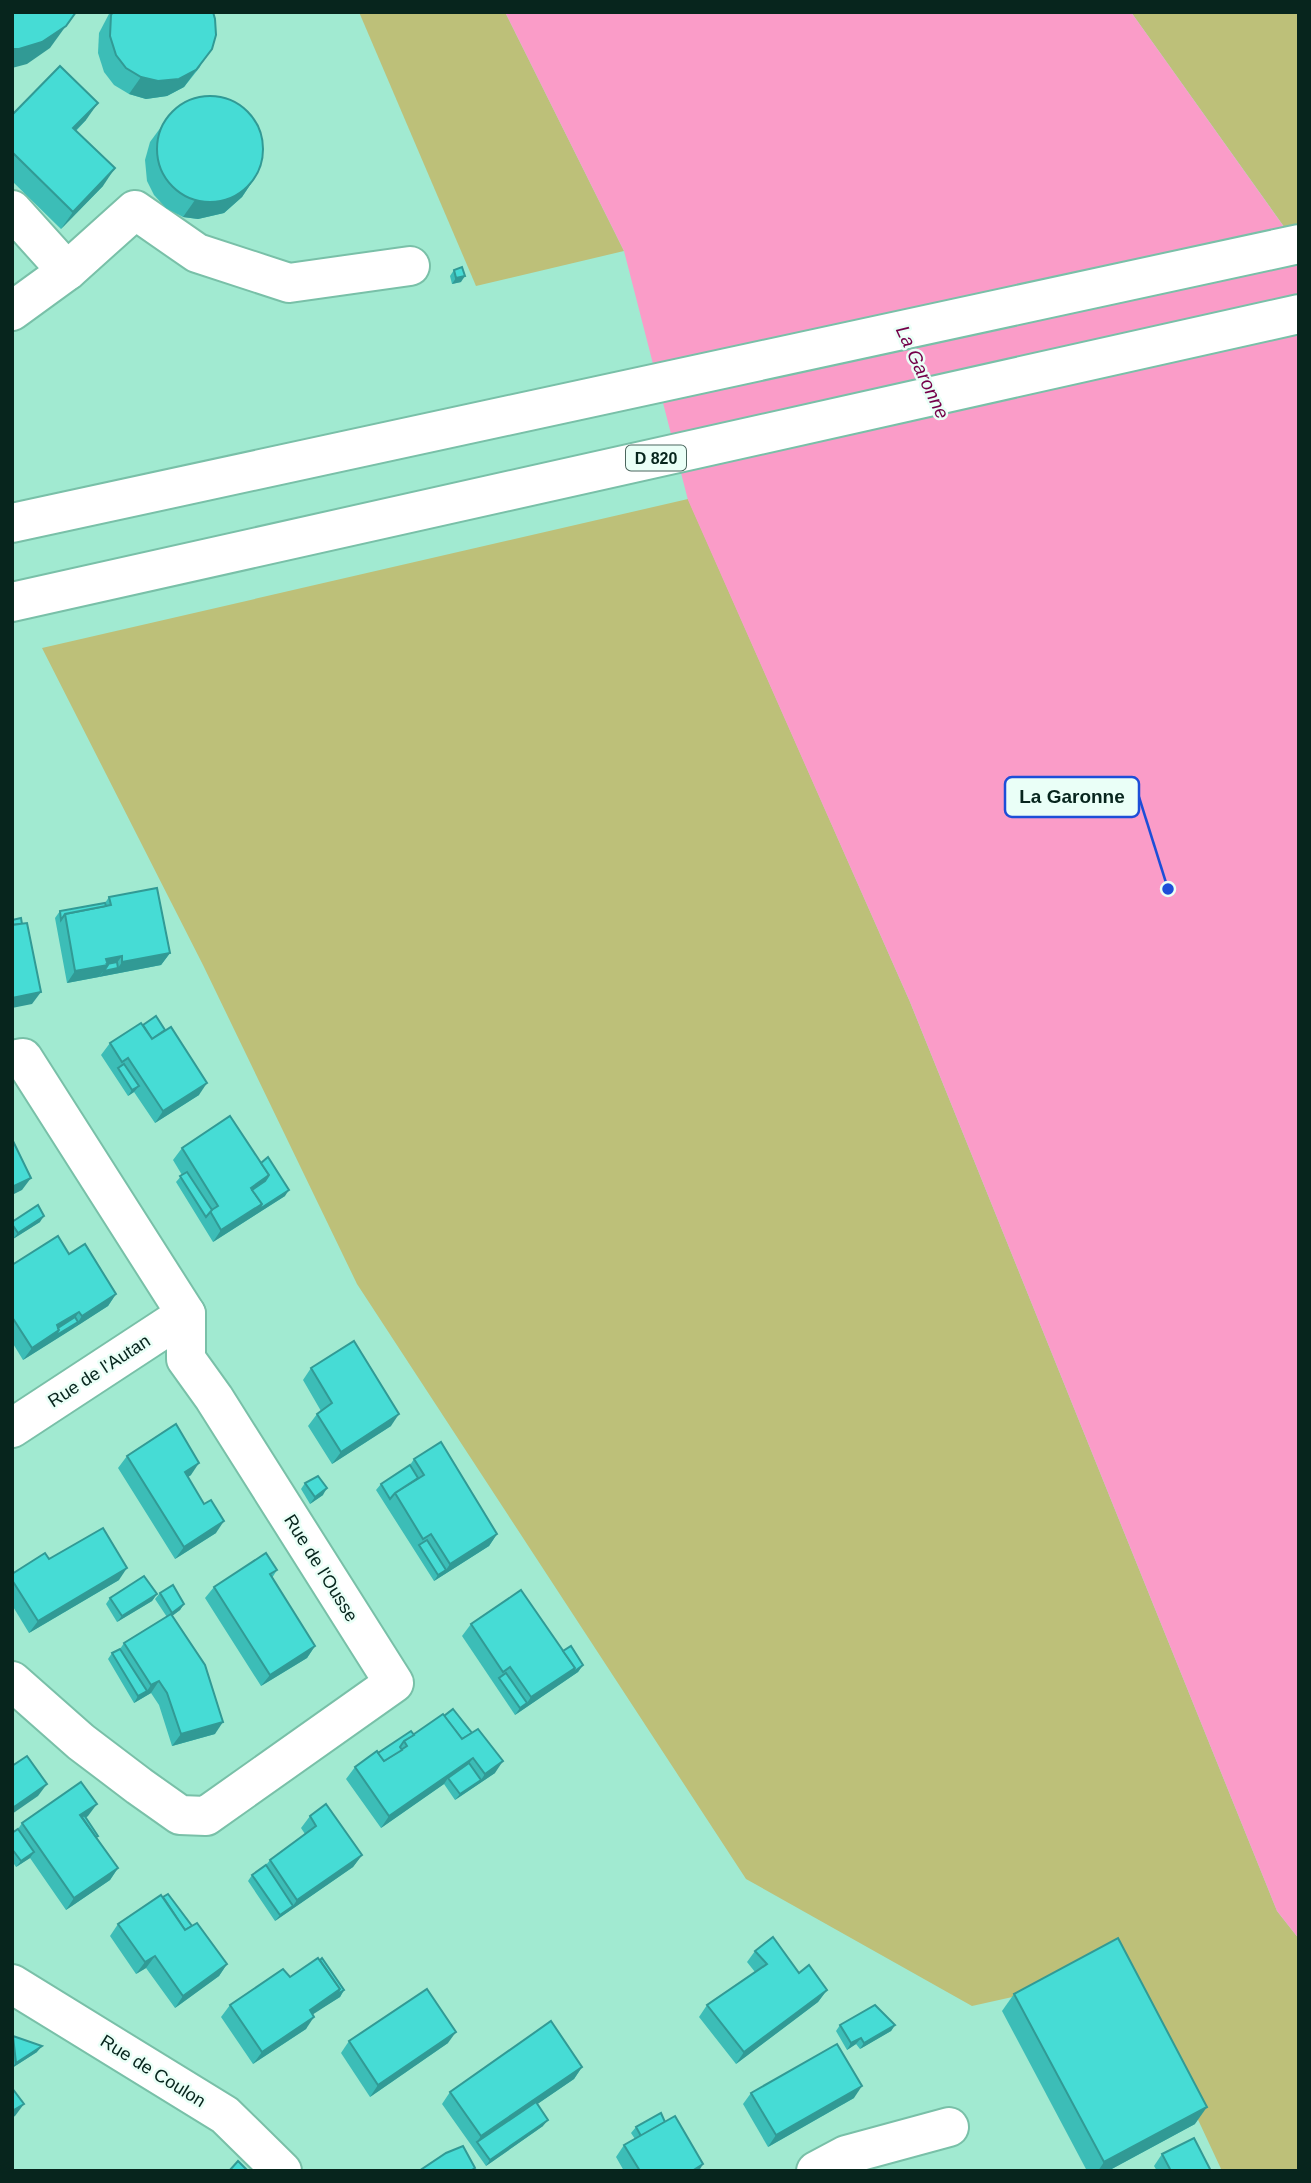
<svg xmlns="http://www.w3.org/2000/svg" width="1311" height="2183" font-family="Arial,sans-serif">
	<rect width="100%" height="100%" fill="#a1ead1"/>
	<g fill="#bdc079">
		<path d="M 359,12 L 505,12 L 624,251 L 476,286 Z"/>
		<path d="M 1131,12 L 1299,12 L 1299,248 L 1295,242 Z"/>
		<path d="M 688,499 L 910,1002 L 1277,1911 L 1299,1939 L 1299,2171 L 1222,2171 L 1158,2034 L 1097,1978 L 972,2006 L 746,1879 L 357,1284 L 203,965 L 42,648 Z"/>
	</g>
	<path fill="#fa9cc8" d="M 505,12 L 1131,12 L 1299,248 L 1299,1939 L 1277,1911 L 910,1002 L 688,500 L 624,251 Z"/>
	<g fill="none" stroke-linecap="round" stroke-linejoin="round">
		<defs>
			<g id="minor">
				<path d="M 12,210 L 67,271"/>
				<path d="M 12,311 L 67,271 L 135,210 L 197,253 L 289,283 L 410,266"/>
				<path d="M 12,1060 L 23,1058 L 186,1314 L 186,1359 L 214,1398 L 394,1683 L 206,1816 L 180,1815 L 139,1786 L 81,1742 L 12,1681"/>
				<path d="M 12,1428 L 186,1314"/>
				<path d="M 816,2171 L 846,2155 L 949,2127"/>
			</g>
			<path id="secondary" d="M 12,1984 L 225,2115 L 282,2171"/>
			<g id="trunk">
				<path d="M 12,523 L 1299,244"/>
				<path d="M 12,602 L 1299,314"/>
			</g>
		</defs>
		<use href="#minor" stroke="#79c0a8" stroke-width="42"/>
		<use href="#secondary" stroke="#79c0a8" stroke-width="42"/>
		<use href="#trunk" stroke="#79c0a8" stroke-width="42"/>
		<use href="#minor" stroke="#fff" stroke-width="38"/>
		<use href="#secondary" stroke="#fff" stroke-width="38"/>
		<use href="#trunk" stroke="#fff" stroke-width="38"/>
	</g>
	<g fill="#3cbdb7">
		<path d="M 110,12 L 213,12 L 200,67 L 184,87 L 167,96 L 146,99 L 129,94 L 114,85 L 104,72 L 98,53 L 99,33 Z"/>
		<path d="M 172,112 L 254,179 L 242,197 L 224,213 L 198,219 L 183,217 L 166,208 L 154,195 L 147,181 L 145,160 L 150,142 Z"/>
		<path d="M 12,115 L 86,120 L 76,131 L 103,186 L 61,229 L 12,181 Z"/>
		<path d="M 454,270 L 461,282 L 452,284 L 450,276 Z"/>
		<path d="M 109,897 L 170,953 L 161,965 L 67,983 L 55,918 L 60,911 L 105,903 Z"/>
		<path d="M 110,1043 L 199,1095 L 155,1123 L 134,1092 L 128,1096 L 101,1055 Z"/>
		<path d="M 182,1148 L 261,1163 L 285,1196 L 213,1242 L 176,1182 L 182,1175 L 173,1160 Z"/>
		<path d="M 12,1222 L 40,1222 L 13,1239 L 12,1237 Z"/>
		<path d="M 69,1254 L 116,1294 L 108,1306 L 23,1360 L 12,1342 L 12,1265 Z"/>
		<path d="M 311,1368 L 391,1426 L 332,1464 L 308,1426 L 317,1414 L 321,1411 L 303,1380 Z"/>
		<path d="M 127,1456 L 191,1475 L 188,1477 L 216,1533 L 175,1559 L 118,1468 Z"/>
		<path d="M 414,1459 L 497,1534 L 489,1546 L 434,1581 L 376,1490 L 381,1484 L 410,1465 Z"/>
		<path d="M 305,1483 L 323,1495 L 310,1504 L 301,1489 Z"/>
		<path d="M 49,1559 L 119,1580 L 29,1633 L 12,1605 L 12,1574 Z"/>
		<path d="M 277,1570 L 272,1578 L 315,1646 L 307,1658 L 261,1686 L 205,1598 L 214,1587 Z"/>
		<path d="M 160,1593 L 184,1604 L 180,1610 L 172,1616 L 215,1734 L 172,1746 L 159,1705 L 151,1693 L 134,1703 L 108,1659 L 112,1653 L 120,1649 L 124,1643 L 167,1617 L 155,1599 Z"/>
		<path d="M 157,1594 L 152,1601 L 117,1622 L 106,1604 L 110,1598 Z"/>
		<path d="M 471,1624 L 563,1651 L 583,1665 L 578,1672 L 515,1715 L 462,1636 Z"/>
		<path d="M 443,1714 L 495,1773 L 455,1800 L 444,1784 L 381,1828 L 346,1779 L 355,1767 L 414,1735 Z"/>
		<path d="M 88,1816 L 86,1817 L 97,1838 L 118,1868 L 110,1880 L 66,1910 L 30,1858 L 16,1867 L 12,1861 L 12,1833 L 18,1829 L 22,1823 Z"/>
		<path d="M 310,1816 L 362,1855 L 353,1867 L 275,1921 L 248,1881 L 252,1875 L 266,1865 L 270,1860 L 305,1834 L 301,1828 Z"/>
		<path d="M 118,1924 L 192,1926 L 227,1964 L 219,1976 L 175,2008 L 146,1968 L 136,1974 L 110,1936 Z"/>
		<path d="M 755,1951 L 827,1990 L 818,2002 L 736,2064 L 699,2017 L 707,2005 L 755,1972 L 747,1962 Z"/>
		<path d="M 290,1977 L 344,1990 L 340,1997 L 312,2014 L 306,2029 L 253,2064 L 221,2017 L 230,2005 Z"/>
		<path d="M 1014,1994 L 1195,2124 L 1108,2171 L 1087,2171 L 1002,2011 Z"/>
		<path d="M 840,2025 L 895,2025 L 891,2031 L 860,2049 L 856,2044 L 847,2050 L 836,2031 Z"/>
		<path d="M 13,2036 L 37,2052 L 12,2068 L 12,2037 Z"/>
		<path d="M 349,2041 L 448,2043 L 370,2097 L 341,2053 Z"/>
		<path d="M 582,2067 L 574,2079 L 537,2104 L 543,2126 L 486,2166 L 442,2104 L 450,2092 Z"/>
		<path d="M 751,2093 L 854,2098 L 768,2147 L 743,2104 Z"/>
		<path d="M 665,2122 L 699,2171 L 624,2171 L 616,2157 L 624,2145 L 635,2139 L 631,2133 L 636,2127 Z"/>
		<path d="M 1162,2154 L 1211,2171 L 1157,2171 L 1154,2166 Z"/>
	</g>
	<g fill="#319a95">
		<path d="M 76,12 L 50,48 L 27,64 L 12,68 L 12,49 Z"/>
		<path d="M 212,49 L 184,87 L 167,96 L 146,99 L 129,94 L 141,77 Z"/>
		<path d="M 98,103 L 86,120 L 61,145 L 73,128 Z"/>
		<path d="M 115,168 L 103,186 L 61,229 L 73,212 Z"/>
		<path d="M 254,179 L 242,197 L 224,213 L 198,219 L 183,217 L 195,200 Z"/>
		<path d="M 465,276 L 461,282 L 452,284 L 456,278 Z"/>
		<path d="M 170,953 L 161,965 L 99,977 L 104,971 L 118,968 L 122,962 Z"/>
		<path d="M 122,956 L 113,968 L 105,969 L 99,977 L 67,983 L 75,971 L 106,959 Z"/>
		<path d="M 41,992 L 32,1004 L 12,1008 L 12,998 Z"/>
		<path d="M 207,1083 L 199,1095 L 155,1123 L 163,1111 Z"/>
		<path d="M 139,1086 L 134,1092 L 128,1096 L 132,1090 Z"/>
		<path d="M 269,1175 L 261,1187 L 248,1196 L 251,1188 Z"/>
		<path d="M 31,1178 L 22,1190 L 12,1195 L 12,1187 Z"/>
		<path d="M 289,1190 L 285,1196 L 213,1242 L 221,1230 L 262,1204 Z"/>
		<path d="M 44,1216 L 40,1222 L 13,1239 L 18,1233 Z"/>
		<path d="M 116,1294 L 108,1306 L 74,1328 L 82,1316 Z"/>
		<path d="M 79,1312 L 71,1324 L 78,1322 L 74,1328 L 23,1360 L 32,1348 L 57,1325 Z"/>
		<path d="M 399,1414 L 391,1426 L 332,1464 L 341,1452 Z"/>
		<path d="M 199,1463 L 191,1475 L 177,1484 L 185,1472 Z"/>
		<path d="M 327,1488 L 323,1495 L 310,1504 L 315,1497 Z"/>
		<path d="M 224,1521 L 216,1533 L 175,1559 L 184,1547 Z"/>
		<path d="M 497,1534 L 489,1546 L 434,1581 L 438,1575 L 446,1570 L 450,1564 Z"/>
		<path d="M 127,1568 L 119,1580 L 29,1633 L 38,1621 Z"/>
		<path d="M 157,1594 L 152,1601 L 117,1622 L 122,1616 Z"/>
		<path d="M 184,1604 L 180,1610 L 168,1619 L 172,1613 Z"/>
		<path d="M 315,1646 L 307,1658 L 261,1686 L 270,1675 Z"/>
		<path d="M 583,1665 L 578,1672 L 515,1715 L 520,1708 L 527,1703 L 531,1697 L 575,1668 Z"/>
		<path d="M 159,1681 L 151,1693 L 134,1703 L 138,1696 L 147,1691 L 151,1685 Z"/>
		<path d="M 223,1722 L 215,1734 L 172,1746 L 181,1734 Z"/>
		<path d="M 473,1758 L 465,1769 L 448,1778 L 444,1784 L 381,1828 L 389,1816 Z"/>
		<path d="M 503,1761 L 495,1773 L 455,1800 L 460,1794 L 481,1780 L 485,1774 Z"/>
		<path d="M 47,1784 L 38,1796 L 12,1814 L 12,1810 L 14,1807 Z"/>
		<path d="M 97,1804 L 88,1816 L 78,1823 L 80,1815 Z"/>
		<path d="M 34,1852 L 30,1858 L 16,1867 L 21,1861 Z"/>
		<path d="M 362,1855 L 353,1867 L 275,1921 L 280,1915 L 293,1906 L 297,1900 Z"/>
		<path d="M 118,1868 L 110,1880 L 66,1910 L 74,1898 Z"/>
		<path d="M 155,1956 L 146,1968 L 136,1974 L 145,1962 Z"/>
		<path d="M 227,1964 L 219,1976 L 175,2008 L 183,1996 Z"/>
		<path d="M 340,1989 L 344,1990 L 340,1997 L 301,2022 L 310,2010 Z"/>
		<path d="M 827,1990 L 818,2002 L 736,2064 L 744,2052 Z"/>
		<path d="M 314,2017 L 306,2029 L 253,2064 L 262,2052 Z"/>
		<path d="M 895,2025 L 891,2031 L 860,2049 L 864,2043 Z"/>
		<path d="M 456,2032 L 448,2043 L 370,2097 L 378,2085 Z"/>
		<path d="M 861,2038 L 856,2044 L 847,2050 L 851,2043 Z"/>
		<path d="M 42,2046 L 37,2052 L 12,2068 L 16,2063 Z"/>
		<path d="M 582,2067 L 574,2079 L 479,2144 L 477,2142 L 481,2136 Z"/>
		<path d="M 862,2086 L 854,2098 L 768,2147 L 776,2135 Z"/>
		<path d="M 24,2104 L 15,2116 L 12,2118 L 12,2111 Z"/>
		<path d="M 1207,2107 L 1195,2124 L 1108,2171 L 1098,2171 L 1104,2162 Z"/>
		<path d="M 548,2120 L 543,2126 L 486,2166 L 490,2160 Z"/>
		<path d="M 703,2164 L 699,2171 L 692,2171 Z"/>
	</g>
	<g fill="#46dcd5" stroke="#319a95" stroke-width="2">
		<path d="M 12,12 L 76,12 L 66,26 L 42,42 L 19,49 L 12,49 Z"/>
		<path d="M 113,12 L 213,12 L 215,19 L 216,35 L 212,49 L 196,70 L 179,79 L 158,81 L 141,77 L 126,68 L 116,55 L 110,36 L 111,15 Z"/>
		<path d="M 60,66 L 98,103 L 73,128 L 115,168 L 73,212 L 12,152 L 12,115 Z"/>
		<circle cx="210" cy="149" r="53"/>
		<path d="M 462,267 L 465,276 L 456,278 L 454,270 Z"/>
		<path d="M 157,888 L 170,953 L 122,962 L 122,956 L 106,959 L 108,965 L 75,971 L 65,914 L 111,905 L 109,897 Z"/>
		<path d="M 105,903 L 106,906 L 65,914 L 61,920 L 60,911 Z"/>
		<path d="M 21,918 L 22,924 L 12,925 L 12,920 Z"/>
		<path d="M 27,923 L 41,992 L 12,998 L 12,925 Z"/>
		<path d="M 117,962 L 118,968 L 104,971 L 108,965 L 107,964 Z"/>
		<path d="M 156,1016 L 165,1030 L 152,1039 L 143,1025 Z"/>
		<path d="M 141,1023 L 152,1039 L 171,1027 L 207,1083 L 163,1111 L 128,1058 L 122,1062 L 110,1043 Z"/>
		<path d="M 124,1064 L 139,1086 L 132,1090 L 118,1068 Z"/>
		<path d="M 230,1116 L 269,1175 L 251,1188 L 262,1204 L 221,1230 L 210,1211 L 218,1206 L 182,1148 Z"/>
		<path d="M 12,1139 L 31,1178 L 12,1187 Z"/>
		<path d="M 268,1157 L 289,1190 L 258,1210 L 262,1204 L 252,1190 L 265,1181 L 269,1175 L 261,1163 Z"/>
		<path d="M 187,1172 L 212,1210 L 206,1217 L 180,1176 Z"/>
		<path d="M 38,1205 L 44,1216 L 18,1233 L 12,1224 L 12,1222 Z"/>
		<path d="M 58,1236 L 69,1254 L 85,1244 L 116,1294 L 82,1316 L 79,1312 L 57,1325 L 59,1330 L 32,1348 L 12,1317 L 12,1265 Z"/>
		<path d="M 75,1317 L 78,1322 L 55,1336 L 59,1330 L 58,1328 Z"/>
		<path d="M 354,1341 L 399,1414 L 341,1452 L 317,1414 L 332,1403 L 311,1368 Z"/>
		<path d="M 176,1424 L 199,1463 L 185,1472 L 204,1504 L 211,1500 L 224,1521 L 184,1547 L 127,1456 Z"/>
		<path d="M 441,1442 L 497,1534 L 450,1564 L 431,1534 L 423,1539 L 395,1493 L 424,1475 L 414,1459 Z"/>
		<path d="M 410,1465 L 418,1478 L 395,1493 L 390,1499 L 381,1484 Z"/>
		<path d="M 318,1476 L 327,1488 L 315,1497 L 305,1483 Z"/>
		<path d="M 103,1528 L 127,1568 L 38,1621 L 12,1580 L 12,1574 L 45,1553 L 49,1559 Z"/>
		<path d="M 427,1540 L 446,1570 L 438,1575 L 419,1545 Z"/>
		<path d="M 266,1553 L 277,1570 L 270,1574 L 315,1646 L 270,1675 L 214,1587 Z"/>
		<path d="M 144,1576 L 157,1594 L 122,1616 L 110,1598 Z"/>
		<path d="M 173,1585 L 184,1604 L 172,1613 L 160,1593 Z"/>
		<path d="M 521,1590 L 575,1668 L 531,1697 L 510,1667 L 503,1672 L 471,1624 Z"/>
		<path d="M 171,1614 L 205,1665 L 223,1722 L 181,1734 L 167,1693 L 159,1681 L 151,1685 L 124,1643 Z"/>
		<path d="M 571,1646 L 583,1665 L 571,1674 L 575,1668 L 563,1651 Z"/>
		<path d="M 120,1649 L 147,1691 L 138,1696 L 112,1653 Z"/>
		<path d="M 506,1673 L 527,1703 L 520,1708 L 499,1678 Z"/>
		<path d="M 453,1709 L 472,1733 L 462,1739 L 444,1716 Z"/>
		<path d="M 443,1714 L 462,1739 L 478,1729 L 503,1761 L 485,1774 L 473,1758 L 389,1816 L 355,1767 L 377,1751 L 384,1761 L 407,1746 L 404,1741 Z"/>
		<path d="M 411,1731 L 414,1735 L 404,1741 L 400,1747 L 402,1750 L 384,1761 L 378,1753 Z"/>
		<path d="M 27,1756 L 47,1784 L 14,1807 L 12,1804 L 12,1766 Z"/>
		<path d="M 469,1763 L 481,1780 L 460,1794 L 448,1778 Z"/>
		<path d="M 81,1782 L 97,1804 L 80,1815 L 118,1868 L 74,1898 L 22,1823 Z"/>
		<path d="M 326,1804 L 362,1855 L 297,1900 L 270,1860 L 316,1826 L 310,1816 Z"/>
		<path d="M 84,1815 L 98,1836 L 96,1837 L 82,1817 Z"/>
		<path d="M 18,1829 L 34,1852 L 21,1861 L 12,1849 L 12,1833 Z"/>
		<path d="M 266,1865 L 293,1906 L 280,1915 L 252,1875 Z"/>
		<path d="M 168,1894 L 192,1926 L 185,1930 L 163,1897 Z"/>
		<path d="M 161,1895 L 185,1930 L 197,1923 L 227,1964 L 183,1996 L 155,1956 L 145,1962 L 118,1924 Z"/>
		<path d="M 773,1937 L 799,1973 L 809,1965 L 827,1990 L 744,2052 L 707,2005 L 767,1964 L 755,1951 Z"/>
		<path d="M 1118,1938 L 1207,2107 L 1104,2162 L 1014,1994 Z"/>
		<path d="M 318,1958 L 340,1989 L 310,2010 L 314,2017 L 262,2052 L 230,2005 L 283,1969 L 290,1977 Z"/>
		<path d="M 322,1958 L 344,1990 L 336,1995 L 340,1989 L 320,1960 Z"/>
		<path d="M 427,1989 L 456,2032 L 378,2085 L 349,2041 Z"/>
		<path d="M 875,2005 L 895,2025 L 864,2043 L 861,2038 L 851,2043 L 840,2025 Z"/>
		<path d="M 551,2021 L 582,2067 L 481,2136 L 450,2092 Z"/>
		<path d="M 13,2036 L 42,2046 L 16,2063 Z"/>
		<path d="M 837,2044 L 862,2086 L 776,2135 L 751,2093 Z"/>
		<path d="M 12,2088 L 24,2104 L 12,2111 Z"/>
		<path d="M 536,2102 L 548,2120 L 490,2160 L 477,2142 Z"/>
		<path d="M 661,2113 L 665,2122 L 641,2136 L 636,2127 Z"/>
		<path d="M 675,2116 L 703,2164 L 692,2171 L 640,2171 L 624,2145 Z"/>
		<path d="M 1194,2138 L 1211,2171 L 1171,2171 L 1162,2154 Z"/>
		<path d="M 463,2146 L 475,2168 L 470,2171 L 419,2171 L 446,2153 Z"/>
		<path d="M 238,2161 L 248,2171 L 229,2171 Z"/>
	</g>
	<g text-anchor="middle" stroke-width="5" stroke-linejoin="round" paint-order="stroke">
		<rect fill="#eafff7" stroke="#4b665e" stroke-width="2" x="626" y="445.5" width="60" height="25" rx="5"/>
		<g font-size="16" font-weight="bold" fill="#07251d">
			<text x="656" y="464">D 820</text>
		</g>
		<g font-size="18" fill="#07251d" stroke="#eafff7">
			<text transform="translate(99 1371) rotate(-33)" y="6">Rue de l'Autan</text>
			<text transform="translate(321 1568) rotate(58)" y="6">Rue de l'Ousse</text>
			<text transform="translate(153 2071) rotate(32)" y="6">Rue de Coulon</text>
		</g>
		<g font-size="19" font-style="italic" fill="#740049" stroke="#eafff7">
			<text transform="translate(923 372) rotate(65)" y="7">La Garonne</text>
		</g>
	</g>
	<path fill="none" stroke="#1d4ed8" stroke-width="2.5" d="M1168 889L1139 797"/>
	<circle fill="#1d4ed8" stroke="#eafff7" stroke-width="2.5" cx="1168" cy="889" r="7"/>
	<rect fill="#eafff7" stroke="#1d4ed8" stroke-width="2.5" x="1005" y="777" width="134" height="40" rx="7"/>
	<g font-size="19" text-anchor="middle" font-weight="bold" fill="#07251d">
		<text x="1072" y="803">La Garonne</text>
	</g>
	<rect width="1311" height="2183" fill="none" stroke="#07251d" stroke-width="28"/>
</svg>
